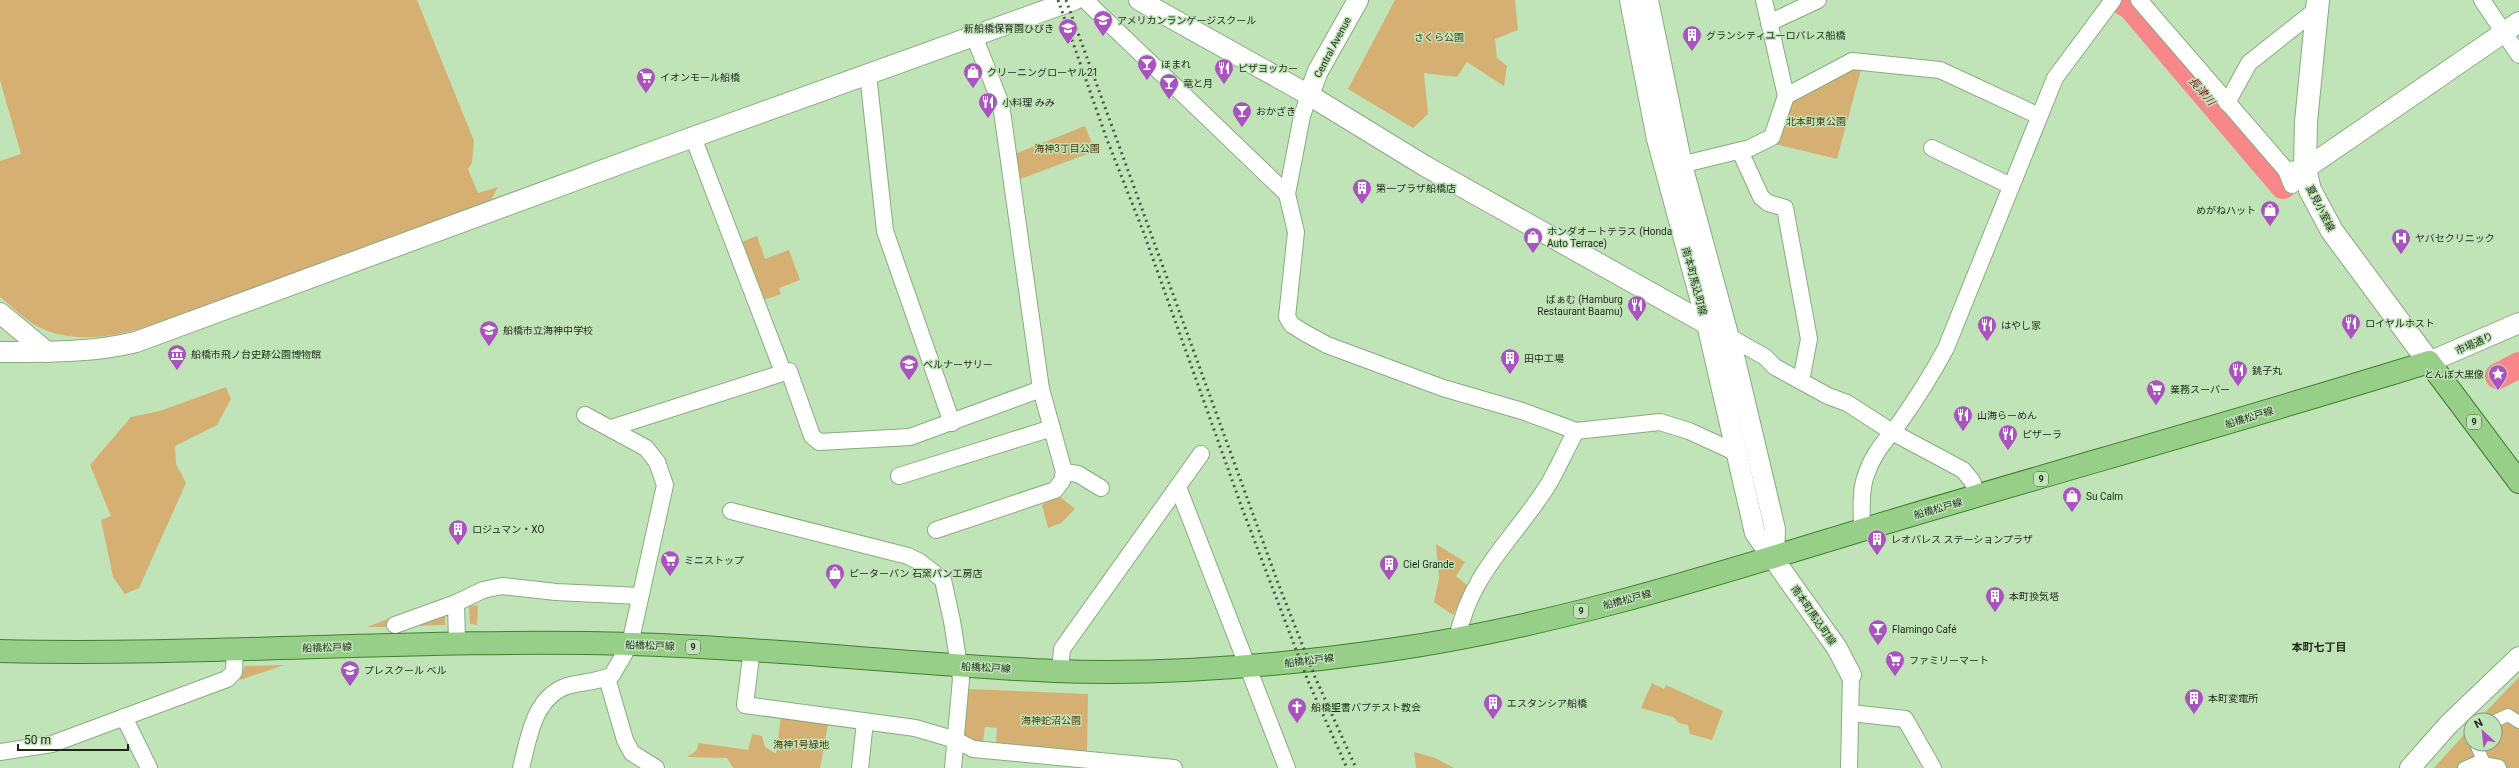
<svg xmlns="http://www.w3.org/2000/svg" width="2519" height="768" font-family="Roboto,'Noto Sans JP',sans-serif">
	<rect width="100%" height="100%" fill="#c0e4b8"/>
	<g fill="#d6b072">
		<path d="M 0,0 L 417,0 L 474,141 L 472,163 L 468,169 L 478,193 L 498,187 L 490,202 L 157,324 C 115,337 64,348 26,319 C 17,312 9,304 0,297 L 0,161 L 21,154 L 0,80 Z"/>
		<path d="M 1395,0 L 1515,0 L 1518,30 L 1495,39 L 1497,58 L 1507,66 L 1504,86 L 1467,62 L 1457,77 L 1424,73 L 1428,114 L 1413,128 L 1348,89 Z"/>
		<path d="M 1849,68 L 1861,70 L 1837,159 L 1775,144 L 1791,98 Z"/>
		<path d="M 1085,126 L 1095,151 L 1018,180 L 1015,154 Z"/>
		<path d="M 757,236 L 765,259 L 789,250 L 800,280 L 779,288 L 781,294 L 761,301 L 739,243 Z"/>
		<path d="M 226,387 L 231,399 L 217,425 L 175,446 L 176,464 L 186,483 L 139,588 L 125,594 L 113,577 L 101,520 L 111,516 L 90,465 L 131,417 L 160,411 Z"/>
		<path d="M 1059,496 L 1075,509 L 1061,523 L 1048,528 L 1042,505 Z"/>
		<path d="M 1436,544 L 1465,562 L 1456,576 L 1468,586 L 1453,615 L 1434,602 L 1439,578 Z"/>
		<path d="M 478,605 L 477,625 L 470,624 L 469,606 Z"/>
		<path d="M 445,612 L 445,625 L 409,626 Z"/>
		<path d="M 390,618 L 391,627 L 367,627 Z"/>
		<path d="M 284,665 L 240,680 L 245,666 Z"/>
		<path d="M 2519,677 L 2519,768 L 2434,768 L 2471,727 L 2471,744 L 2495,744 L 2495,720 L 2478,720 Z"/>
		<path d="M 1652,683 L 1664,689 L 1666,685 L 1723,711 L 1712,740 L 1690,734 L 1688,725 L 1679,723 L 1673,717 L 1641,708 Z"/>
		<path d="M 968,689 L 1088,694 L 1087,752 L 996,743 L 997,728 L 985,727 L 983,742 L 969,741 L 963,734 Z"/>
		<path d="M 781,717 L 828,725 L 820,768 L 733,768 L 727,758 L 687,757 L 696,751 L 699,743 L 748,750 L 752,734 L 762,736 L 765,747 L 776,754 Z"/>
		<path d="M 1414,752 L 1435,758 L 1454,768 L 1416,768 Z"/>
	</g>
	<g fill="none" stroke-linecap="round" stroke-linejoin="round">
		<g stroke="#f78789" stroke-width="26">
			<path d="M 2119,0 L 2130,6 L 2283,186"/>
			<path d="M 2498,376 L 2519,365"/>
		</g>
		<defs>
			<g id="pedestrian">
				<path d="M 2495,721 L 2508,715 L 2519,722"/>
				<path d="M 2476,744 L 2484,763"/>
				<path d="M 2464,768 L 2478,762 L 2499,766 L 2500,768"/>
			</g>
			<g id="minor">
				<path d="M 1085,0 L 1287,194 L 1296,232 L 1287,317 L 1292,325 L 1305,333 L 1327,345 L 1443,388 L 1522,411 L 1576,431 L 1660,422 L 1689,431 L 1737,453"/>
				<path d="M 2139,0 L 2286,170 L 2305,169"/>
				<path d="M 2482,0 L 2519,55"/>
				<path d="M 1769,23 L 1818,0"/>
				<path d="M 868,74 L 885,231 L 952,423"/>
				<path d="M 1786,96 L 1852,61 L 1940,70 L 2039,116"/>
				<path d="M 2227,103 L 2249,63 L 2317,9"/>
				<path d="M 693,137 L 783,372"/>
				<path d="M 1932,148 L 2011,186"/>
				<path d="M 1740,151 L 1761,197 L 1768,203 L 1785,208 L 1809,339 L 1801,381"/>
				<path d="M 1672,167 L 1750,148 L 1772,137 L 1786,96 L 1764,0"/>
				<path d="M 2286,170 L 2292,185"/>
				<path d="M 1287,194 L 1302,116 L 1309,95"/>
				<path d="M 1728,336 L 1765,357 L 1775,367 L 1828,396 L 1847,403 L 1892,432 L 1963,470 L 1972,481 L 1978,497"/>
				<path d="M 611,428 L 789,371 L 812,436 L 819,442 L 910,437 L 1041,389 L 1001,104 L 974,36"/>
				<path d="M 1064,472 L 1078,474 L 1101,488"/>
				<path d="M 899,476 L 1052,428"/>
				<path d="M 1178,487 L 1287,768"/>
				<path d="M 731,511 L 908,556 L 920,562 L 943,580 L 952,621 L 961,679 L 953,768"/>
				<path d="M 936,530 L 1055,490 L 1062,481 L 1064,472 L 1041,389"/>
				<path d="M 1862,530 C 1862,514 1860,494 1865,478 C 1873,452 1885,442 1900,422 C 1917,398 1932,374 1946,348 L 2055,78 L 2113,0"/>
				<path d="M 395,625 L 456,603"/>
				<path d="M 1457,639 C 1470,573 1514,539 1548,485 C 1558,468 1566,449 1576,431"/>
				<path d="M 457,643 L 456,603 L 483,590 L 502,586 L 556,592 L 640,596"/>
				<path d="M 752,649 L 745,705 L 915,728 L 956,740 L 973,749 L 1174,768"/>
				<path d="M 1060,671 L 1062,649 L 1201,454"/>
				<path d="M 607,678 L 625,740 L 632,753 L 656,768"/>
				<path d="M 1851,713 L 1905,719 L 1933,768"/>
				<path d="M 124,717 L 149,768"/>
				<path d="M 0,752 L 52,744 L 227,679 L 234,672 L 235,649"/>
				<path d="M 521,768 C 529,738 533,698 567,686 C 582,682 598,682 612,675 L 630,644 L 665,485 L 657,462 L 646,448 L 585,415"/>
				<path d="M 860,768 L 865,722"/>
				<path d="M 1849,768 L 1851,675"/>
			</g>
			<g id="tertiary">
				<path d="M 1139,0 L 1309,95 L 1425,166 L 1728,336"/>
				<path d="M 1630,0 L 1657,139 L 1707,324 L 1755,533 L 1837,648 L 1851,675"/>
				<path d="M 1648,0 L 1682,165 L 1735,360 L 1775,529 L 1774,557"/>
				<path d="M 1309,95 L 1318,71 L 1358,0"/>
				<path d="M 2305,169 L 2519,22"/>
				<path d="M 0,313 L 47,352"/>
				<path d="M 0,352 C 46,352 91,353 136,342 L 663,148 L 1074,0"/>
				<path d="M 2429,362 L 2519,323"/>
				<path d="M 2410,768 L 2448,725 L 2519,657"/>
			</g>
			<path id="secondary" d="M 2318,0 L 2306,122 L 2305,169 L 2310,190 L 2332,231 L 2429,362"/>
			<path id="primary" d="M 0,651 C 211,656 422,638 633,644 C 774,648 914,665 1055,671 C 1166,675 1279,666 1389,650 C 1565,625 1735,568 1905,517 C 2080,465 2255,416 2429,362 L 2519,482"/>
		</defs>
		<use href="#pedestrian" stroke="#89ab81" stroke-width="14"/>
		<use href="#minor" stroke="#89ab81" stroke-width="18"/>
		<use href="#tertiary" stroke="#89ab81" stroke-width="22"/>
		<use href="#secondary" stroke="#89ab81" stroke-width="24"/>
		<use href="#primary" stroke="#3f802e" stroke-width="24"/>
		<use href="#pedestrian" stroke="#fff" stroke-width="12"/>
		<use href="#minor" stroke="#fff" stroke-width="16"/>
		<use href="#tertiary" stroke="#fff" stroke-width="20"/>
		<use href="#secondary" stroke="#fff" stroke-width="22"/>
		<use href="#primary" stroke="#97cf88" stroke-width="22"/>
		<g stroke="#475a43" stroke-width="3" stroke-dasharray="2 4" stroke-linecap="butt">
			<path d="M 1058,0 L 1106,137 L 1143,231 L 1242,508 L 1308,681 L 1347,768"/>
			<path d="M 1066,0 L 1278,583 L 1315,677 L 1356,768"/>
		</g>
	</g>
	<defs>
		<symbol id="school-pin" viewBox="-11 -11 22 30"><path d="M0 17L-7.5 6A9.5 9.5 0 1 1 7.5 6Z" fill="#aa52bf" stroke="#c0e4b8"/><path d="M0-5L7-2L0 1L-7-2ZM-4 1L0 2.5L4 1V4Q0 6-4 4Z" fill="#fff"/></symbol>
		<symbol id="building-pin" viewBox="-11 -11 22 30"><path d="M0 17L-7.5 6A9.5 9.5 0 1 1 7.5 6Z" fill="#aa52bf" stroke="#c0e4b8"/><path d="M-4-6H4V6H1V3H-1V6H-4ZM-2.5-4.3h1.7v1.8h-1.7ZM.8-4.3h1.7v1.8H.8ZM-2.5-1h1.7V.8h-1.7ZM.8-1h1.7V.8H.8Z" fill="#fff"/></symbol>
		<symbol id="bar-pin" viewBox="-11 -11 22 30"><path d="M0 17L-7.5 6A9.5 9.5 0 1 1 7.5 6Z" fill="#aa52bf" stroke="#c0e4b8"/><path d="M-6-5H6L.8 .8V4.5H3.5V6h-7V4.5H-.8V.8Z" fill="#fff"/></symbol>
		<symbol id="restaurant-pin" viewBox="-11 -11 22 30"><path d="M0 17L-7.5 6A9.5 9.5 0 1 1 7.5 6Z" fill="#aa52bf" stroke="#c0e4b8"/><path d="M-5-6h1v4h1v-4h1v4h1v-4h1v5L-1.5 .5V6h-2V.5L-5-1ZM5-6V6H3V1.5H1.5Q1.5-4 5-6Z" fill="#fff"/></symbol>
		<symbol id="shop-pin" viewBox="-11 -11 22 30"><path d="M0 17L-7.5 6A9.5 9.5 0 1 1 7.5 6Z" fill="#aa52bf" stroke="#c0e4b8"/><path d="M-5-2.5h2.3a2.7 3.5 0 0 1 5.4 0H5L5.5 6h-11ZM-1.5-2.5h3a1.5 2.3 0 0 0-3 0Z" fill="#fff"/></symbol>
		<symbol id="supermarket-pin" viewBox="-11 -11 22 30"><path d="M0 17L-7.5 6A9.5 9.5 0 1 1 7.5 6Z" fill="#aa52bf" stroke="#c0e4b8"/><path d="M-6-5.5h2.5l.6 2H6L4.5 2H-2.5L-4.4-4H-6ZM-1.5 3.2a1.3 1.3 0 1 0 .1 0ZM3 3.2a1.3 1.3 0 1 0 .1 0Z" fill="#fff"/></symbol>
		<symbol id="hospital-pin" viewBox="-11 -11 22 30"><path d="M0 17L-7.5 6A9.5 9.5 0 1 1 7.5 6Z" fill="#aa52bf" stroke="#c0e4b8"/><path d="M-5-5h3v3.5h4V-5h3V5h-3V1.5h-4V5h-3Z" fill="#fff"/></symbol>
		<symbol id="museum-pin" viewBox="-11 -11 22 30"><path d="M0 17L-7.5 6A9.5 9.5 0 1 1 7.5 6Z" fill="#aa52bf" stroke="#c0e4b8"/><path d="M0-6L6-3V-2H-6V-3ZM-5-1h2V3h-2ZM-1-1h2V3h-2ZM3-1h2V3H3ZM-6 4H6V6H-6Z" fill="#fff"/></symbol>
		<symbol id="sight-pin" viewBox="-11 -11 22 30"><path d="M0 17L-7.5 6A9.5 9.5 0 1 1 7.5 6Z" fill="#aa52bf" stroke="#c0e4b8"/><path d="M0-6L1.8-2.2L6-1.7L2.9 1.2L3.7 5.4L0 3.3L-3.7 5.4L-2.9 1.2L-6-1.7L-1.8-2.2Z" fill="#fff"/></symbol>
		<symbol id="church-pin" viewBox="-11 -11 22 30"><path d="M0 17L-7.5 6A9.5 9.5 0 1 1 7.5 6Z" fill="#aa52bf" stroke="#c0e4b8"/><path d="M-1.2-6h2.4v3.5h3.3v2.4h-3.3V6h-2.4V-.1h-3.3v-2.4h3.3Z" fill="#fff"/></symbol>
	</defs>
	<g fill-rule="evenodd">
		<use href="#school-pin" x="1092" y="9" width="22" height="30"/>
		<use href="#school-pin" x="1057" y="17" width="22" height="30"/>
		<use href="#building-pin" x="1681" y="24" width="22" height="30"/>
		<use href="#bar-pin" x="1136" y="53" width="22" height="30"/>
		<use href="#restaurant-pin" x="1213" y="57" width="22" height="30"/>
		<use href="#shop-pin" x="962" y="61" width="22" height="30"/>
		<use href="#supermarket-pin" x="635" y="66" width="22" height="30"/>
		<use href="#bar-pin" x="1158" y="72" width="22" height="30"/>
		<use href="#restaurant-pin" x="977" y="91" width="22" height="30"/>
		<use href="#bar-pin" x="1231" y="100" width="22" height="30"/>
		<use href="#building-pin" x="1351" y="177" width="22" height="30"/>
		<use href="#shop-pin" x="2259" y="199" width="22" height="30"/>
		<use href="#shop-pin" x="1522" y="226" width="22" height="30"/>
		<use href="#hospital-pin" x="2390" y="227" width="22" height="30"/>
		<use href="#restaurant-pin" x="1626" y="294" width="22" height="30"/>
		<use href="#restaurant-pin" x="2340" y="312" width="22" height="30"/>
		<use href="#restaurant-pin" x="1976" y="314" width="22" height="30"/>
		<use href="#school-pin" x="478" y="319" width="22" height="30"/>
		<use href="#museum-pin" x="166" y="343" width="22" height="30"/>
		<use href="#building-pin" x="1499" y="347" width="22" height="30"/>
		<use href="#school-pin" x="898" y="353" width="22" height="30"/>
		<use href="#restaurant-pin" x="2227" y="359" width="22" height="30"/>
		<use href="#sight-pin" x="2487" y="363" width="22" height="30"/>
		<use href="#supermarket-pin" x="2145" y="378" width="22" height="30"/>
		<use href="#restaurant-pin" x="1952" y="404" width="22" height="30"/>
		<use href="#restaurant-pin" x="1997" y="423" width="22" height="30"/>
		<use href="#shop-pin" x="2061" y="485" width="22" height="30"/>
		<use href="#building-pin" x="447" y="518" width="22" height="30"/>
		<use href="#building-pin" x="1866" y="528" width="22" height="30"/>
		<use href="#supermarket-pin" x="659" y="549" width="22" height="30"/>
		<use href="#building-pin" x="1378" y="553" width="22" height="30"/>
		<use href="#shop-pin" x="824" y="562" width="22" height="30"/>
		<use href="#building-pin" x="1984" y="585" width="22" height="30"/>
		<use href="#bar-pin" x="1867" y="618" width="22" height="30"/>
		<use href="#supermarket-pin" x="1884" y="649" width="22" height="30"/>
		<use href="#school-pin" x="339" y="659" width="22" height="30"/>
		<use href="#building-pin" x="2183" y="687" width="22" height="30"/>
		<use href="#building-pin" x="1482" y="692" width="22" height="30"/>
		<use href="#church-pin" x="1286" y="696" width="22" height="30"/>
	</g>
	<g text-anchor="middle" stroke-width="3" stroke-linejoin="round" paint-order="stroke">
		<g fill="#c0e4b8" stroke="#4e6249" stroke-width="1">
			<rect x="2467" y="415" width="14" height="14" rx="3"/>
			<rect x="2034" y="472" width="14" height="14" rx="3"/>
			<rect x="1574" y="604" width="14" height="14" rx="3"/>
			<rect x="686" y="640" width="14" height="14" rx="3"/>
		</g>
		<g font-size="9" font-weight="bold" fill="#1d2a1a">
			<text x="2474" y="425">9</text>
			<text x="2041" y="482">9</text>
			<text x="1581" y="614">9</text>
			<text x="693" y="650">9</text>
		</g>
		<g font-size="10" fill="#1d2a1a" stroke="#c0e4b8" text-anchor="start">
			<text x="1117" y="24">アメリカンランゲージスクール</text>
			<text x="1054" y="32" text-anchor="end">新船橋保育園ひびき</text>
			<text x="1706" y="39">グランシティユーロパレス船橋</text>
			<text x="1161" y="68">ほまれ</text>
			<text x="1238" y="72">ピザヨッカー</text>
			<text x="987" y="76">クリーニングローヤル21</text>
			<text x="660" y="81">イオンモール船橋</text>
			<text x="1183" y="87">竜と月</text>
			<text x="1002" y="106">小料理 みみ</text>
			<text x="1256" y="115">おかざき</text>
			<text x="1376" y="192">第一プラザ船橋店</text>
			<text x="2256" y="214" text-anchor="end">めがねハット</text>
			<text x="1547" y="235">ホンダオートテラス (Honda<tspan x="1547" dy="12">Auto Terrace)</tspan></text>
			<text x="2415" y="242">ヤバセクリニック</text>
			<text x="1623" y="303" text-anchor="end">ばぁむ (Hamburg<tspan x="1623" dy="12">Restaurant Baamu)</tspan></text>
			<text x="2365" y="327">ロイヤルホスト</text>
			<text x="2001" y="329">はやし家</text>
			<text x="503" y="334">船橋市立海神中学校</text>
			<text x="191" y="358">船橋市飛ノ台史跡公園博物館</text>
			<text x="1524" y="362">田中工場</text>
			<text x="923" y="368">ベルナーサリー</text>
			<text x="2252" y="374">銚子丸</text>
			<text x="2484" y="378" text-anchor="end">とんぼ大黒像</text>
			<text x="2170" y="393">業務スーパー</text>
			<text x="1977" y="419">山海らーめん</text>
			<text x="2022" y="438">ピザーラ</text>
			<text x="2086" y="500">Su Calm</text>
			<text x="472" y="533">ロジュマン・XO</text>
			<text x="1891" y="543">レオパレス ステーションプラザ</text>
			<text x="684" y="564">ミニストップ</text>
			<text x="1403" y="568">Ciel Grande</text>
			<text x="849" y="577">ピーターパン 石窯パン工房店</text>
			<text x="2009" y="600">本町換気塔</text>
			<text x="1892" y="633">Flamingo Café</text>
			<text x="1909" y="664">ファミリーマート</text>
			<text x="364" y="674">プレスクール ベル</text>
			<text x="2208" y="702">本町変電所</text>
			<text x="1507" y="707">エスタンシア船橋</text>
			<text x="1311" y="711">船橋聖書バプテスト教会</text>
		</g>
		<g font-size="10" fill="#50390c" stroke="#c0e4b8">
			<text x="1439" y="41">さくら公園</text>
			<text x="1816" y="125">北本町東公園</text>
			<text x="1067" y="152">海神3丁目公園</text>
			<text x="1051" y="724">海神蛇沼公園</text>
			<text x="801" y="748">海神1号緑地</text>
		</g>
		<g font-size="10" fill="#1d2a1a" stroke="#c0e4b8">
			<text transform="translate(1332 47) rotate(-62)" y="4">Central Avenue</text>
			<text transform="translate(2321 208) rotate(63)" y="4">夏見小室線</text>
			<text transform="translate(1695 281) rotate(75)" y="4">南本町馬込町線</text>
			<text transform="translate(2474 343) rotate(-24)" y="4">市場通り</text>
			<text transform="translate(2249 417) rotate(-17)" y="4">船橋松戸線</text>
			<text transform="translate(1938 508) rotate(-16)" y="4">船橋松戸線</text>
			<text transform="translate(1627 599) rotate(-15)" y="4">船橋松戸線</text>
			<text transform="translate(1814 615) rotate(55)" y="4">南本町馬込町線</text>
			<text transform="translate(650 645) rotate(2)" y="4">船橋松戸線</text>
			<text transform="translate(327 647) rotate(-2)" y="4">船橋松戸線</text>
			<text transform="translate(1309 660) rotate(-7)" y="4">船橋松戸線</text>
			<text transform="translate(986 667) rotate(3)" y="4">船橋松戸線</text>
		</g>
		<g font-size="11" font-style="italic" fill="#7e1a26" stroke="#c0e4b8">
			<text transform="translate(2202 91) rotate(50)" y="4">長津川</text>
		</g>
		<g font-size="11" font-weight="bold" fill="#1d2a1a" stroke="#c0e4b8">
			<text x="2319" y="651">本町七丁目</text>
		</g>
	</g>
	<g transform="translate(2483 732) rotate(333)"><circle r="19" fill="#c0e4b8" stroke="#7f9a79"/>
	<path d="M0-3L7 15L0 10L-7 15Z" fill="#aa52bf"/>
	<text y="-6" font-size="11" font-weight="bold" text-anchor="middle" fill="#1d2a1a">N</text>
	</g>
	<path d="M18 744v6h110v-6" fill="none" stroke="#1d2a1a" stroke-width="2"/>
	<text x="24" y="744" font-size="12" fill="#1d2a1a" stroke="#c0e4b8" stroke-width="3" paint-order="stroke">50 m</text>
</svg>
